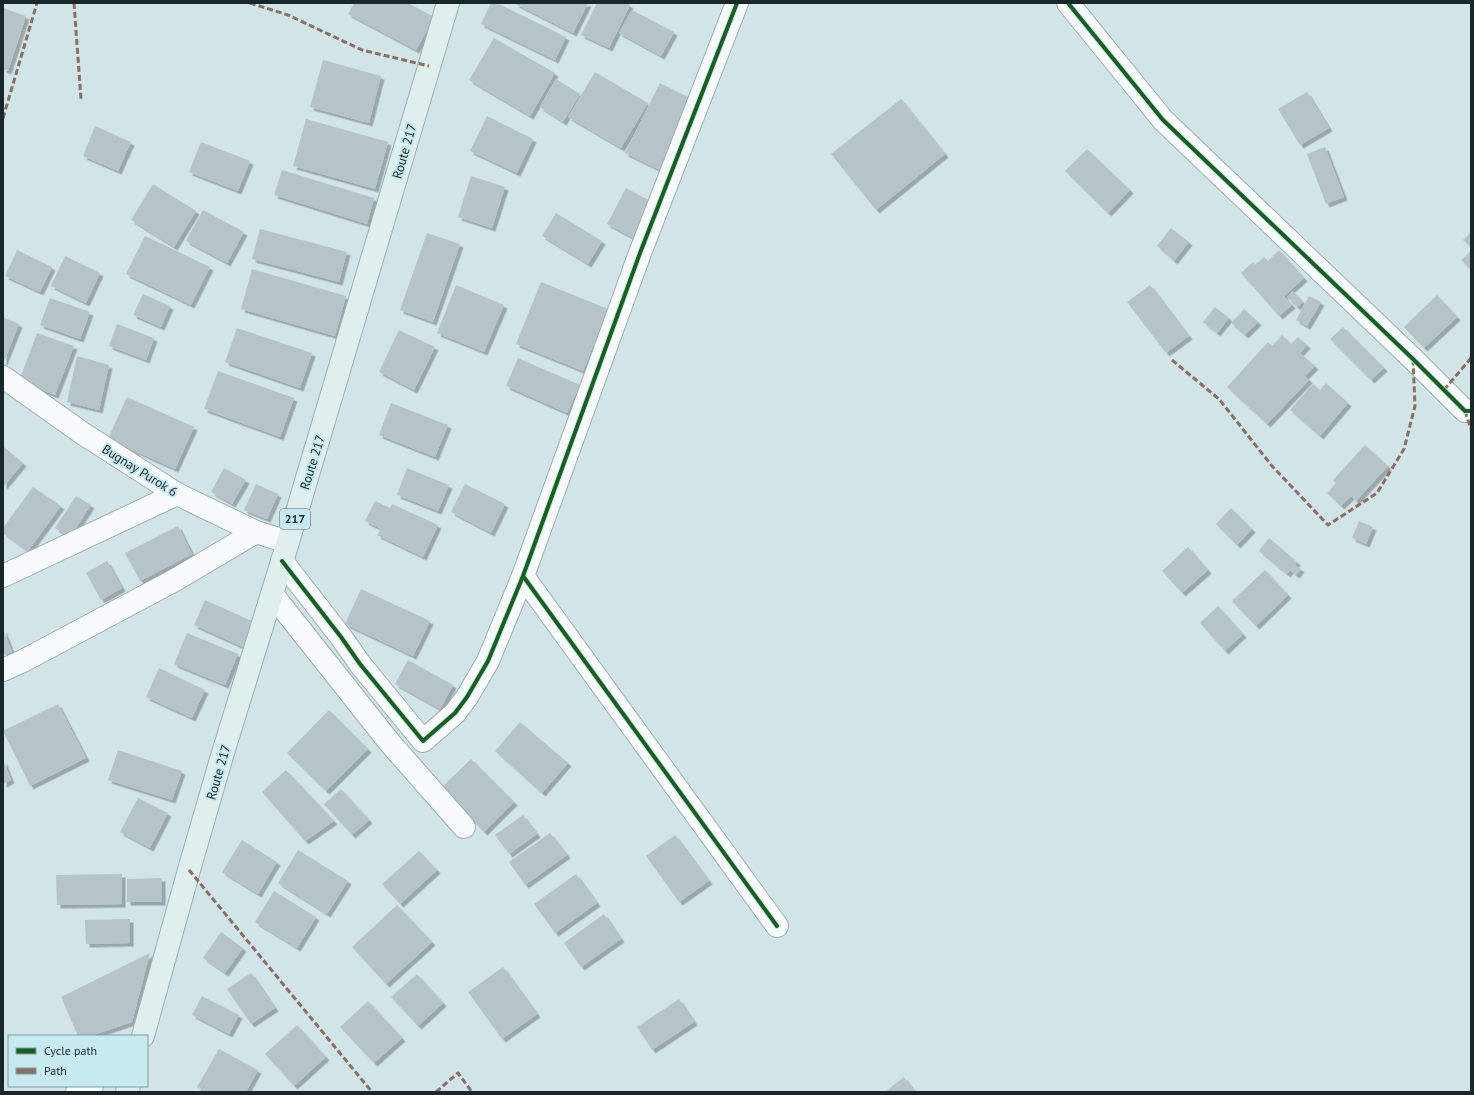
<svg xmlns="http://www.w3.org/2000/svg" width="1474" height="1095" font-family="'PT Sans',sans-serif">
	<defs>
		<filter id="shadow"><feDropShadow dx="3.5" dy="3.5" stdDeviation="0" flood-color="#0004"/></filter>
	</defs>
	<rect width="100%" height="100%" fill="#d1e4e7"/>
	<g fill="#b6c4c8" filter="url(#shadow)">
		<path d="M 354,3 L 408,3 L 434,17 L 416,50 L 348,14 Z"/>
		<path d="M 491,3 L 497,3 L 566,37 L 555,60 L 481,24 Z"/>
		<path d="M 514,3 L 588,3 L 573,33 Z"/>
		<path d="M 597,3 L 626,3 L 630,5 L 609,48 L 581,35 Z"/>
		<path d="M 3,8 L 26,16 L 8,71 L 3,69 Z"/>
		<path d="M 632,10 L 674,32 L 661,56 L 619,33 Z"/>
		<path d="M 494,38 L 555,73 L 530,116 L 469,80 Z"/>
		<path d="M 323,60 L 381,76 L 369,123 L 310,107 Z"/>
		<path d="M 595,72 L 648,103 L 621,148 L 568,117 Z"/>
		<path d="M 556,79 L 580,94 L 563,122 L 540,107 Z"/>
		<path d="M 660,83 L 694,100 L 660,170 L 625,153 Z"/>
		<path d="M 1307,92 L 1329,128 L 1300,145 L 1278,109 Z"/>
		<path d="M 901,99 L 945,154 L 876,210 L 831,154 Z"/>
		<path d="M 487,116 L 533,139 L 517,173 L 470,151 Z"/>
		<path d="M 306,119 L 388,142 L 375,189 L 293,166 Z"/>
		<path d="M 95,126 L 131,142 L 118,171 L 83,156 Z"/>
		<path d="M 201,142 L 250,161 L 238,191 L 189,172 Z"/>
		<path d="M 1325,147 L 1344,197 L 1326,204 L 1307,154 Z"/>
		<path d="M 1087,149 L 1130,190 L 1108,213 L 1065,171 Z"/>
		<path d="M 282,170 L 374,198 L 367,224 L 274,195 Z"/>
		<path d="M 471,176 L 505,187 L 492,228 L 458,217 Z"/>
		<path d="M 153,184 L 196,211 L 174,247 L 131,220 Z"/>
		<path d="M 626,188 L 656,204 L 637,240 L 607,224 Z"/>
		<path d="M 203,210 L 244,232 L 227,263 L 186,241 Z"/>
		<path d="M 556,213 L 602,241 L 588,264 L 542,236 Z"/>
		<path d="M 1171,228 L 1189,242 L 1174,261 L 1157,246 Z"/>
		<path d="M 260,229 L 347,252 L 339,282 L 252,259 Z"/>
		<path d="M 1471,232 L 1471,247 L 1463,240 Z"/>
		<path d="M 427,233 L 460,244 L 433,322 L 400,310 Z"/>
		<path d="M 145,236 L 210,267 L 191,305 L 126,274 Z"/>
		<path d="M 17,250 L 52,267 L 40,292 L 5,276 Z"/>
		<path d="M 1279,250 L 1304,278 L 1284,296 L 1292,305 L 1279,316 L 1241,273 L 1253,262 L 1255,265 L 1264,257 L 1268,261 Z"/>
		<path d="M 1471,251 L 1471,270 L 1461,260 Z"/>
		<path d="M 65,256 L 100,273 L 86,303 L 51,286 Z"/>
		<path d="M 252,269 L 346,296 L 335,336 L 241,309 Z"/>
		<path d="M 541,282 L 608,309 L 583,371 L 516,344 Z"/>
		<path d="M 456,285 L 504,305 L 484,352 L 437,333 Z"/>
		<path d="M 1150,285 L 1189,336 L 1166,353 L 1127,302 Z"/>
		<path d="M 1293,291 L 1303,302 L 1297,307 L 1287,297 Z"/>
		<path d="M 143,294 L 170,306 L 161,327 L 133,315 Z"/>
		<path d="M 1437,295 L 1457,317 L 1424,348 L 1404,327 Z"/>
		<path d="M 1309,296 L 1321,302 L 1307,326 L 1296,320 Z"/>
		<path d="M 50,298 L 90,312 L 80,339 L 40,325 Z"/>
		<path d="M 1215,307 L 1229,318 L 1217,333 L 1203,322 Z"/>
		<path d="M 1244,309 L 1258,322 L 1245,335 L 1231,323 Z"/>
		<path d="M 3,317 L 19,324 L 3,364 Z"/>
		<path d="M 117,324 L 154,338 L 146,360 L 109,346 Z"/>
		<path d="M 1343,327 L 1384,368 L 1371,380 L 1330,339 Z"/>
		<path d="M 237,328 L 312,353 L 300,388 L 225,362 Z"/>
		<path d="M 399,330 L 435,347 L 414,390 L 379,372 Z"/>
		<path d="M 37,333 L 74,346 L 55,395 L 19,381 Z"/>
		<path d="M 1282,335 L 1291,344 L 1298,337 L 1307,345 L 1300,353 L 1315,366 L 1305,376 L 1309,380 L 1267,424 L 1227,387 L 1268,342 L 1272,346 Z"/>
		<path d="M 77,356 L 109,365 L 99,410 L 67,402 Z"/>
		<path d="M 518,358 L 580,385 L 567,413 L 506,386 Z"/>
		<path d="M 218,371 L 294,398 L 280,437 L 204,409 Z"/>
		<path d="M 1326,383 L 1348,403 L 1320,436 L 1290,410 L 1313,384 L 1320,390 Z"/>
		<path d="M 127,397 L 194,427 L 175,469 L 108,439 Z"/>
		<path d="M 391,403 L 448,425 L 435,457 L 379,435 Z"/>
		<path d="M 1365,445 L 1388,466 L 1356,501 L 1351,496 L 1341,506 L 1327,493 L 1336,483 L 1333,480 Z"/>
		<path d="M 4,447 L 23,463 L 3,487 L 3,448 Z"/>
		<path d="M 224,468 L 246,480 L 232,504 L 211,492 Z"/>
		<path d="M 407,468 L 449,485 L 438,511 L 397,495 Z"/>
		<path d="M 256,484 L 278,494 L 267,519 L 244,510 Z"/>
		<path d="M 465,484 L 505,504 L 491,533 L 451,512 Z"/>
		<path d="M 33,487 L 61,506 L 28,551 L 3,533 L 3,528 Z"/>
		<path d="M 76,496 L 91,505 L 70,537 L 55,528 Z"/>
		<path d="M 375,501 L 390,508 L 392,504 L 438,525 L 423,557 L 377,535 L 381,529 L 365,521 Z"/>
		<path d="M 1231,508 L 1252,529 L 1237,545 L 1216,524 Z"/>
		<path d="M 1359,521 L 1373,527 L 1366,544 L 1352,538 Z"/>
		<path d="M 178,526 L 192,554 L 140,581 L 125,553 Z"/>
		<path d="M 1269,538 L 1297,562 L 1295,565 L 1301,569 L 1296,575 L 1290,570 L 1287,574 L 1259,551 Z"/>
		<path d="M 1188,547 L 1208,570 L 1182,593 L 1162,571 Z"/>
		<path d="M 107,561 L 122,588 L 101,600 L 86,573 Z"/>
		<path d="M 1265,570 L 1288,595 L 1256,626 L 1232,601 Z"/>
		<path d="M 361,589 L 430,621 L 413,656 L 345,624 Z"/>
		<path d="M 205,600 L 254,622 L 243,647 L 194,625 Z"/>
		<path d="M 1218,606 L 1243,634 L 1225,651 L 1200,623 Z"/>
		<path d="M 3,629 L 12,652 L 3,655 Z"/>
		<path d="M 187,633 L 238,654 L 225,685 L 174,664 Z"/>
		<path d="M 408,660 L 453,685 L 440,709 L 395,684 Z"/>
		<path d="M 159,668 L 205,690 L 192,718 L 146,697 Z"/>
		<path d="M 58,704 L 86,758 L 30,786 L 3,731 Z"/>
		<path d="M 329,710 L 368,749 L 326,791 L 287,753 Z"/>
		<path d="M 520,722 L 568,763 L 542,793 L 495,751 Z"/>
		<path d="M 118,750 L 182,771 L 172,800 L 108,780 Z"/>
		<path d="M 471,759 L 514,802 L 484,832 L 441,788 Z"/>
		<path d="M 3,760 L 11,780 L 3,784 Z"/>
		<path d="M 286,770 L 334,821 L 305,841 L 262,792 Z"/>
		<path d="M 341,789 L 369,820 L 352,835 L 324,804 Z"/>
		<path d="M 138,798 L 168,813 L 150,848 L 120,832 Z"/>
		<path d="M 523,815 L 537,834 L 509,854 L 495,835 Z"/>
		<path d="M 550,833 L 567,855 L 525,885 L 509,862 Z"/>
		<path d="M 675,835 L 709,881 L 679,902 L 646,856 Z"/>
		<path d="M 242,840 L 277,862 L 258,894 L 222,872 Z"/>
		<path d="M 298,850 L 348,881 L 327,914 L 278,883 Z"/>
		<path d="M 419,851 L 437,870 L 400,904 L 382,884 Z"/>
		<path d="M 122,874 L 122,904 L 57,905 L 56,875 Z"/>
		<path d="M 576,874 L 597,903 L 555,933 L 534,904 Z"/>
		<path d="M 162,878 L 162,902 L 127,902 L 127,879 Z"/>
		<path d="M 274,891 L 316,917 L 297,948 L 255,922 Z"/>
		<path d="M 397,905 L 432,942 L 386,984 L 352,947 Z"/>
		<path d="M 604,914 L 621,939 L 581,967 L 564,943 Z"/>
		<path d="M 130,919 L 130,943 L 86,944 L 85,920 Z"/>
		<path d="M 221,932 L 243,948 L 225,973 L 203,958 Z"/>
		<path d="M 150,953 L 132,1022 L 90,1036 L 78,1036 L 61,997 Z"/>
		<path d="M 503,967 L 537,1014 L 502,1039 L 468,992 Z"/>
		<path d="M 251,973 L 275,1008 L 251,1024 L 227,989 Z"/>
		<path d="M 417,974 L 443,1003 L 418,1026 L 391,997 Z"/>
		<path d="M 202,996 L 239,1015 L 229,1034 L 192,1015 Z"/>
		<path d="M 679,999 L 694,1022 L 652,1050 L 637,1027 Z"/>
		<path d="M 368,1001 L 402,1038 L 374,1063 L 340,1027 Z"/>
		<path d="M 297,1025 L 326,1057 L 294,1086 L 265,1054 Z"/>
		<path d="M 219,1049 L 258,1070 L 246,1092 L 206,1092 L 197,1087 Z"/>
		<path d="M 904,1077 L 915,1092 L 887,1092 L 886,1091 Z"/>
	</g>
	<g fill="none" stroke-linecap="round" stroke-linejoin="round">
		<defs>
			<g id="street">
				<path d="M 1068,3 L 1163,120 L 1413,359 L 1465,411 L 1471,411"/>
				<path d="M 3,377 L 82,433 L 177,494 L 256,532 L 288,542"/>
				<path d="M 282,561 L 341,637 L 360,664 L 423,741 L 455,713 L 467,697 L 488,661 L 523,576 L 640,253 L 737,3"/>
				<path d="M 3,576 L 177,494"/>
				<path d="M 523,576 L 777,926"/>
				<path d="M 272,594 L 390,743 L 464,827"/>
				<path d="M 3,670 L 23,661 L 175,580 L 256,532"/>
				<path d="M 77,1092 L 92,1086"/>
			</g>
			<g id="primary">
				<path d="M 143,1036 L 189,870 L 222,756 L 288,542 L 448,3"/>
				<path d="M 127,1092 L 129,1086"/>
			</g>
		</defs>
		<use href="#street" stroke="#a0aeb1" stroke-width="24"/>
		<use href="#primary" stroke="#97b2b2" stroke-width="24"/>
		<use href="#street" stroke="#f8fbfb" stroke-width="22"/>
		<use href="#primary" stroke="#e1eeee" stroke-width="22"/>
		<g stroke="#8d6e63" stroke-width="3" stroke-dasharray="6 3" stroke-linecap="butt">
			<path d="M 74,3 L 81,99"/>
			<path d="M 250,3 L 288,15 L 362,50 L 429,66"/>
			<path d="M 3,118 L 37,3"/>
			<path d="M 1172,360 L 1219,399 L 1272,466 L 1328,525 L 1377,493 L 1404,449 L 1415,406 L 1413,359"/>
			<path d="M 1444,390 L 1471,358"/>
			<path d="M 1465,411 L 1471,429"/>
			<path d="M 189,870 L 372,1092"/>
			<path d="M 436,1092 L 458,1073 L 472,1092"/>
		</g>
		<defs>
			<g id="cycleway">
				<path d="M 1068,3 L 1163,120 L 1413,359 L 1465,411 L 1471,411"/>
				<path d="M 282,561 L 341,637 L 360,664 L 423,741 L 455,713 L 467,697 L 488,661 L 523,576 L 640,253 L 737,3"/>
				<path d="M 523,576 L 777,926"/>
			</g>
		</defs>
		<use href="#cycleway" stroke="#c7eaf1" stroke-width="6"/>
		<use href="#cycleway" stroke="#1b5e20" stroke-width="4"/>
	</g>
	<g text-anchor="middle" stroke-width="4" stroke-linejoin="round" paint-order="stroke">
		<rect fill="#c7eaf1" stroke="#4e6266" stroke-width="1" x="280" y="509" width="30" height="20" rx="3"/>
		<g font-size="12" font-weight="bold" fill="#1a272a">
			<text x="295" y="523">217</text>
		</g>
		<g font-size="13" fill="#1a272a" stroke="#c7eaf1">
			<text transform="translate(404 151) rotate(-74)" y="5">Route 217</text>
			<text transform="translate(312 462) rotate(-73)" y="5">Route 217</text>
			<text transform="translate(140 470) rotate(32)" y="5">Bugnay Purok 6</text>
			<text transform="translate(218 772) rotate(-74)" y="5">Route 217</text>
		</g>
	</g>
	<rect width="1474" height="1095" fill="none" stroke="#1a272a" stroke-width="8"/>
	<rect x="8" y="1035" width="140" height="52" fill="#c7eaf1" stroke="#829ca1"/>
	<rect x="16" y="1048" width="20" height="6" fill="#1b5e20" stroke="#829ca1"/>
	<text x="44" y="1055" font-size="12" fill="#1a272a">Cycle path</text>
	<rect x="16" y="1068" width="20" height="6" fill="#8d6e63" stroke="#829ca1"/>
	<text x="44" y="1075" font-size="12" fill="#1a272a">Path</text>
</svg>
